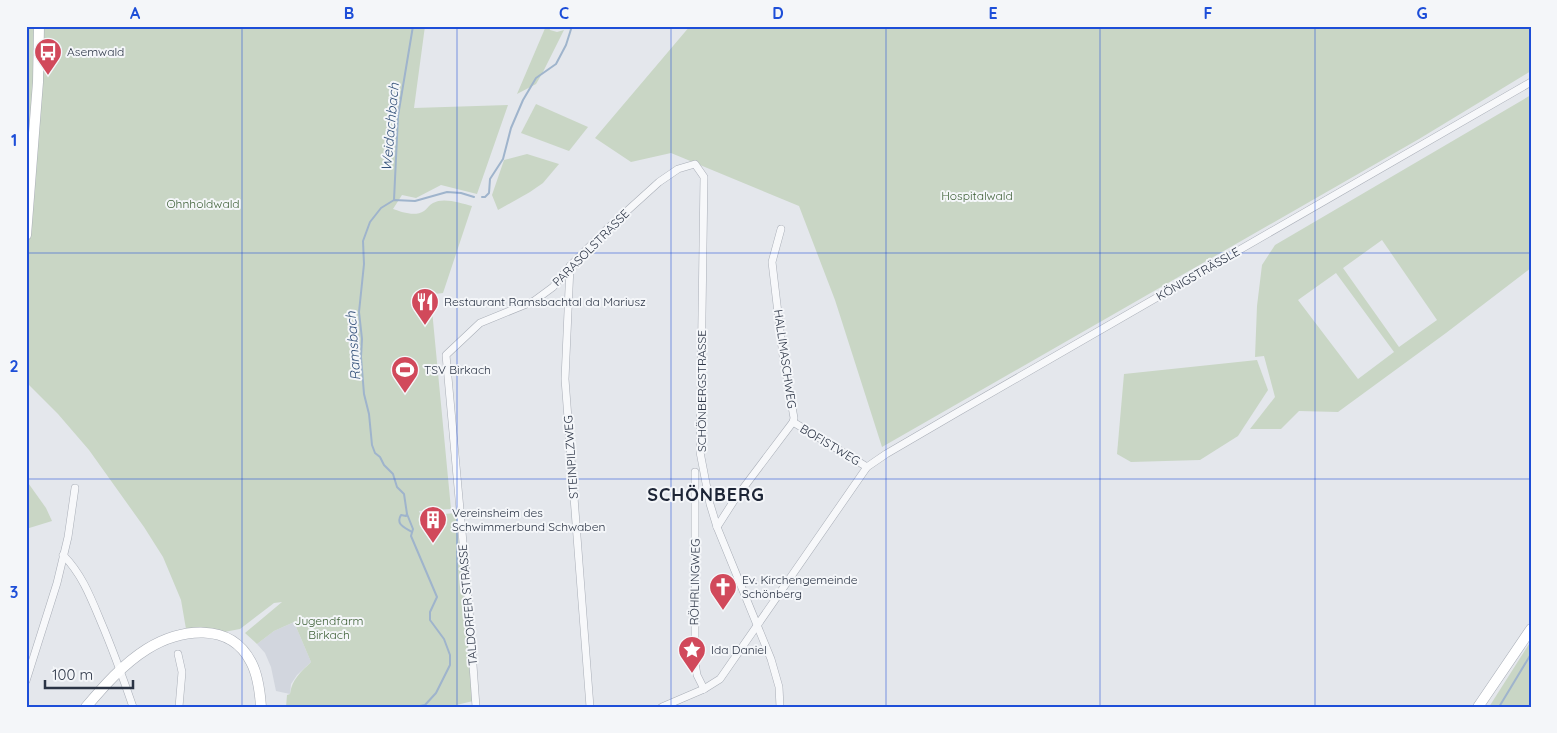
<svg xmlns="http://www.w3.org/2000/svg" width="1557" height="733" font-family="Quicksand,sans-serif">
	<rect width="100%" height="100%" fill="#e4e7ec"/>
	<path fill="#d2d6de" d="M 294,622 L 311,662 L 297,675 L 291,684 L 290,694 L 276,691 L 271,667 L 265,653 L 257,644 L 274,631 Z"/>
	<g fill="#c9d6c5" fill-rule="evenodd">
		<path d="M 26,26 L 425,26 L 414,108 L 508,105 L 477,194 L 441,185 L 416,198 L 402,195 L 393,209 C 402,212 415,217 424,211 C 427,209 429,205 433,203 C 443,197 461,203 472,206 L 443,293 L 435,294 L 434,300 L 430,304 L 430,307 L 432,310 L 451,509 L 419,511 L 421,516 L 456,513 L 473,701 L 448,707 L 286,707 L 287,695 L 290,694 C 292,679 301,672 311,662 L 294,622 L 274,631 L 257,644 L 245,633 L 282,602 L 274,603 L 240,629 L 224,632 L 205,628 L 186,629 L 181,600 L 163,557 L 144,527 L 89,450 L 58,414 L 26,382 Z"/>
		<path d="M 546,26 L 549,26 L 550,30 L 557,32 L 564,30 L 543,72 L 536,84 L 517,94 Z"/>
		<path d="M 690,26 L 1531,26 L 1531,71 L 1419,139 L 882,447 L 835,300 L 799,206 L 671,153 L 631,162 L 595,138 Z"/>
		<path d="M 1531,95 L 1531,268 L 1446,333 L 1338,412 L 1299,411 L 1281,429 L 1250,429 L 1275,397 L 1264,356 L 1255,357 L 1257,306 L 1262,265 L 1275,245 ZM 1382,240 L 1437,320 L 1399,347 L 1343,268 ZM 1336,273 L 1394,352 L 1358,379 L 1298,300 Z"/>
		<path d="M 536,104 L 588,127 L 569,151 L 521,133 Z"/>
		<path d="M 527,154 L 559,164 L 543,183 L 530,192 L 498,210 L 492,195 L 504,160 Z"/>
		<path d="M 1257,360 L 1268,390 L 1238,436 L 1200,460 L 1131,462 L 1117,454 L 1124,374 Z"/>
		<path d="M 26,480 L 46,508 L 52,521 L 26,529 Z"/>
		<path d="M 1531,641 L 1531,707 L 1489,707 Z"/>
	</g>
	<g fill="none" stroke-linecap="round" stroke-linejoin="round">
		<g stroke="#9fb4cc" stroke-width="2">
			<path d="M 482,197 L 485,197 L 489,193 L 490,179 L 503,159 L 511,128 L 523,100 L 536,78 L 556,64 L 566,45 L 572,26"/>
			<path d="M 394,200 L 398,116 L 413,26"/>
			<path d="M 407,514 L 406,516 L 401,515 C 395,525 406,528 412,532"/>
			<path d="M 415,707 L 425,705 L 436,693 L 450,665 L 450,655 L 444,639 L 430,620 L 430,612 L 437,597 L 411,536 L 413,529 L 407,514 L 404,494 L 397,487 L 393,474 L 384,465 L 380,457 L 375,453 L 372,445 L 369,414 L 364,394 L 361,357 L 362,339 L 359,312 L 364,264 L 363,241 L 370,222 L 381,208 L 394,200 L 415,201 L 447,192 L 461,193 L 474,197"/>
			<path d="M 1499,707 L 1531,654"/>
		</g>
		<defs>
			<g id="minor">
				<path d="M 570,266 L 565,379 L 590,707"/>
				<path d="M 793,422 L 867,467"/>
				<path d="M 695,472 L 695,663 L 697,675 L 704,689"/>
				<path d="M 717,527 L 735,499 L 793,422 L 794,418 L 783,356 L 772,262 L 781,229"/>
				<path d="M 63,555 C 82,574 91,598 101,622 C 113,650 123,678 133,707"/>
				<path d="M 178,654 L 182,672 L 179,707"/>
				<path d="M 26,681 L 57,583 L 68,537 L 75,488"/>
				<path d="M 476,707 L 469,609 L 446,355 L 480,323 L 534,301 L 553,287 L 571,265 L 606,230 L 659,182 L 678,169 L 695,164 L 704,177 L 700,452 L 710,504 L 717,527 L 771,659 L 779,687 L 780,707"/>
				<path d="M 662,707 L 704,689 L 720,679 L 867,467 L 886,454 L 958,412 L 1531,82"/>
			</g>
			<g id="secondary">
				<path d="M 26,235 L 38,82 L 39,26"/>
				<path d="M 86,707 C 104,686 123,664 147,649 C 180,629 230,621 251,662 C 258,675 260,692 261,707"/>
				<path d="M 1478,707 L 1531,629"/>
			</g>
		</defs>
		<use href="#minor" stroke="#a9aeb7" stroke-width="8"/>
		<use href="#secondary" stroke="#a9aeb7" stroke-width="11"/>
		<use href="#minor" stroke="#f7f8fa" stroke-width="7"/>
		<use href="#secondary" stroke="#fff" stroke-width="10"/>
	</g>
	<path fill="none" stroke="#1d4ed8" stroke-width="1" stroke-opacity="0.55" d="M 242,26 L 242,707M 457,26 L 457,707M 671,26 L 671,707M 886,26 L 886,707M 1100,26 L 1100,707M 1315,26 L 1315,707M 26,253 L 1531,253M 26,479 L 1531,479"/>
	<defs>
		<symbol id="bus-pin" viewBox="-11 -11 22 30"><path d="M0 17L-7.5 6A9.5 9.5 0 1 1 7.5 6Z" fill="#d1495b" stroke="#f4f6f9"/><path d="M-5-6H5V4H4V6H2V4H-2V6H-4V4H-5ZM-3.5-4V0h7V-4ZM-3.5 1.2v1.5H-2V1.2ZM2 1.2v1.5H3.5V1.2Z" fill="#fff"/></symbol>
		<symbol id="restaurant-pin" viewBox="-11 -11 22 30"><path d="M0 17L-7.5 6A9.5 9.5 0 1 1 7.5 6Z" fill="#d1495b" stroke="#f4f6f9"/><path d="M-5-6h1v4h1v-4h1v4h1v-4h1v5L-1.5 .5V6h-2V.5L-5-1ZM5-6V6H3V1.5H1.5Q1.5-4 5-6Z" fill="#fff"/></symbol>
		<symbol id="stadium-pin" viewBox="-11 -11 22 30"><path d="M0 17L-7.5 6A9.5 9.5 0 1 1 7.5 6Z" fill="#d1495b" stroke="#f4f6f9"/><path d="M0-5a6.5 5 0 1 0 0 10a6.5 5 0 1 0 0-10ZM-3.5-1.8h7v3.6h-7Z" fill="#fff"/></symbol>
		<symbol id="building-pin" viewBox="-11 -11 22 30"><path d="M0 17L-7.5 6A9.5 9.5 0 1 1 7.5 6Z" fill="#d1495b" stroke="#f4f6f9"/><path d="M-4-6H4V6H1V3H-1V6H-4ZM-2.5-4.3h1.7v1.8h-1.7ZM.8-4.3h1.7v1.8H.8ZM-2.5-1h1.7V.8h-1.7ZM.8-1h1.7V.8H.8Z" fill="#fff"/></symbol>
		<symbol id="church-pin" viewBox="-11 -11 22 30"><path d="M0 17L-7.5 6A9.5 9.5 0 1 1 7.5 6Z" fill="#d1495b" stroke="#f4f6f9"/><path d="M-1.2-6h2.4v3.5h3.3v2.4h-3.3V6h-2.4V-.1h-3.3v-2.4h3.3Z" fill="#fff"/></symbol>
		<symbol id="sight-pin" viewBox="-11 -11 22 30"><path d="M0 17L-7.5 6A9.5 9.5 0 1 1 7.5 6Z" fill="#d1495b" stroke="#f4f6f9"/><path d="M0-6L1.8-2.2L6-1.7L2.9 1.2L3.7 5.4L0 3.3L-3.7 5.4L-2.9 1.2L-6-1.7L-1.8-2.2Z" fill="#fff"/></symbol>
	</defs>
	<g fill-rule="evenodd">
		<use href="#bus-pin" x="32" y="36" width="32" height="43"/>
		<use href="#restaurant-pin" x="409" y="286" width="32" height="43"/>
		<use href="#stadium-pin" x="389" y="354" width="32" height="43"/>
		<use href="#building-pin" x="417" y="504" width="32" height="43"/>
		<use href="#church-pin" x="707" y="571" width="32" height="43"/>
		<use href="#sight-pin" x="676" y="634" width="32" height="43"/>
	</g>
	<g text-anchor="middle" stroke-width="4" stroke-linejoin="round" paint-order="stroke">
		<g font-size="12" fill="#2b3445" stroke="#f4f6f9" text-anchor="start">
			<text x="67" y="56">Asemwald</text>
			<text x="444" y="306">Restaurant Ramsbachtal da Mariusz</text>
			<text x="424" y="374">TSV Birkach</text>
			<text x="452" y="517">Vereinsheim des<tspan x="452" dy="14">Schwimmerbund Schwaben</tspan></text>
			<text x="742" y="584">Ev. Kirchengemeinde<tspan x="742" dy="14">Schönberg</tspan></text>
			<text x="711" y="654">Ida Daniel</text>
		</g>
		<g font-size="12" fill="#3f6138" stroke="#f4f6f9">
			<text x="977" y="200">Hospitalwald</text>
			<text x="203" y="208">Ohnholdwald</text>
			<text x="329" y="625">Jugendfarm<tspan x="329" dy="14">Birkach</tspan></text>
		</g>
		<g font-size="12" fill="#2b3445" stroke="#f4f6f9">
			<text transform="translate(591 248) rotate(-45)" y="4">PARASOLSTRASSE</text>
			<text transform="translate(1198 274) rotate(-30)" y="4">KÖNIGSTRÄSSLE</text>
			<text transform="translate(785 359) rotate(82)" y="4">HALLIMASCHWEG</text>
			<text transform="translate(702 391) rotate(-90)" y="4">SCHÖNBERGSTRASSE</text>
			<text transform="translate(830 445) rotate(31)" y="4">BOFISTWEG</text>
			<text transform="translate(571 457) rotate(-94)" y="4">STEINPILZWEG</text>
			<text transform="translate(695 582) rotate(-89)" y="4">RÖHRLINGWEG</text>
			<text transform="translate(468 605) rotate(-95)" y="4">TALDORFER STRASSE</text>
		</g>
		<g font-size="14" font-style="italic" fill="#34527a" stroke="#f4f6f9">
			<text transform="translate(390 127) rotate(-85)" y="5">Weidachbach</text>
			<text transform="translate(353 346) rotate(-94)" y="5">Ramsbach</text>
		</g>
		<g font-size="18" font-weight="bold" letter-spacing="1" fill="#1d2536" stroke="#f4f6f9">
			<text x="706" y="501">SCHÖNBERG</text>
		</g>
	</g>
	<rect width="1557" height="733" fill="none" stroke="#f4f6f9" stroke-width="55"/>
	<path d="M45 680v8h88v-8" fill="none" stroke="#2b3445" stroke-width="2.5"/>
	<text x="52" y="680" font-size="15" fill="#2b3445" stroke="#f4f6f9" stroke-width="4" paint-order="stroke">100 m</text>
	<rect x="28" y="28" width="1502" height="678" fill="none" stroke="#1d4ed8" stroke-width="2"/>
	<g font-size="16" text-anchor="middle" font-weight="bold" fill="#1d4ed8">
		<text x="135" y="19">A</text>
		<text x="349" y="19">B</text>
		<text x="564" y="19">C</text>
		<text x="778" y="19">D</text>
		<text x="993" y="19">E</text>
		<text x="1208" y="19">F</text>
		<text x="1422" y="19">G</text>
		<text x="14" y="146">1</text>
		<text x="14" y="372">2</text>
		<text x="14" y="598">3</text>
	</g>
</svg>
